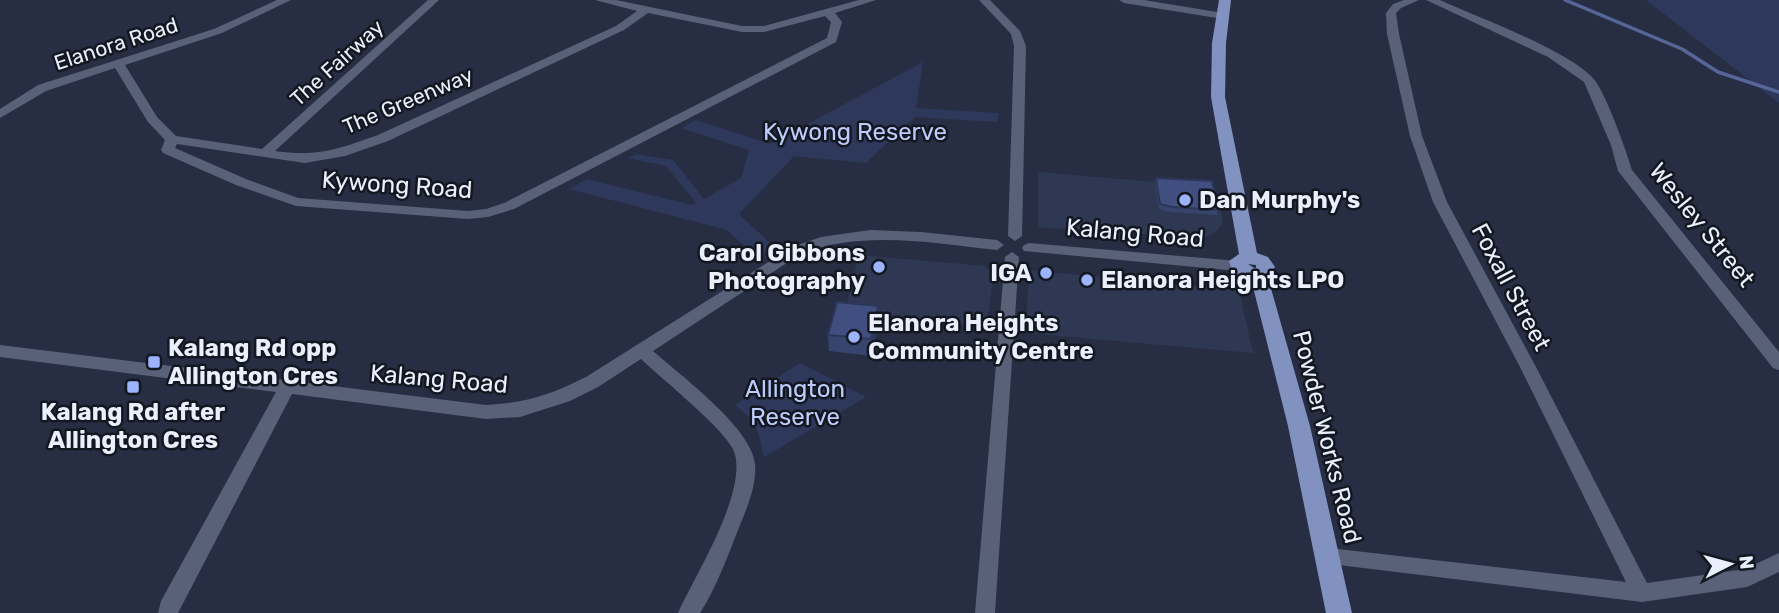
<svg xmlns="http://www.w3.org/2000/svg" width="1779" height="613" font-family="Rubik,sans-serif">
	<rect width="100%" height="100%" fill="#272e43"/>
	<g fill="#2f3853">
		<path d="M 1038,172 L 1215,187 L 1223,220 L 1218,230 L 1204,238 L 1038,227 Z"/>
		<path d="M 859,255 L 984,266 L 994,273 L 986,328 L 844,314 Z"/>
		<path d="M 1029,270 L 1239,290 L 1253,353 L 1026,333 Z"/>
	</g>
	<g fill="#2d385b">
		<path d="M 1646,0 L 1779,0 L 1779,103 Z"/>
		<path d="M 923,62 L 916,108 L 999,113 L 997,122 L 915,117 L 866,163 L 794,156 L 739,214 L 774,247 L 757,257 L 727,230 L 569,189 L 587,179 L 692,205 L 696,203 L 666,166 L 628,158 L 635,154 L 673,160 L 704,199 L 741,178 L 749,150 L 681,128 L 696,120 L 770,144 Z"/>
		<path d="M 800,363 L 866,397 L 764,457 C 759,431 756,421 735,405 Z"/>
	</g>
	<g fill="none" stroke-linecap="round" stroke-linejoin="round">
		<path stroke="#566699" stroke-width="3.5" d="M 1565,0 L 1682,49 L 1718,72 L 1779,92"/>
		<g fill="#596178" fill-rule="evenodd">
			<path d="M 277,0 L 291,0 L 222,33 L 125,65 L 157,117 L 176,136 L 262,149 L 428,0 L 439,0 L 275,151 C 319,157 338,149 378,135 L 616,26 L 637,11 L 595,0 L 616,0 L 742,26 L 764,26 L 859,0 L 876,0 L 835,13 L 842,22 L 836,42 L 514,209 L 488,217 L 468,219 L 296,206 L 236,185 L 163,153 L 161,150 L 165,140 L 148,122 L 115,68 L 46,91 L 0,118 L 0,109 L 38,85 L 214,29 ZM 648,13 L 742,32 L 764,32 L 825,16 L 831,22 L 827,38 L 504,203 L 486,209 L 468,211 L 298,198 L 246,179 L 175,148 L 177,144 L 305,163 L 345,156 L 388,141 L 624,30 Z"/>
			<path d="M 979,0 L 990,0 L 1020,31 L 1026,46 L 1022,236 L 1015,241 L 1008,236 L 1014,46 L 1011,34 Z"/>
			<path d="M 1119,0 L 1144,0 L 1223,13 L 1228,16 L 1223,19 L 1124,3 Z"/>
			<path d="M 1404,0 L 1419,0 L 1401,8 L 1396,13 L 1399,34 L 1422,136 L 1447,202 L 1536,367 L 1647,583 L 1745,569 L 1779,553 L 1779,572 L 1747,587 L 1642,602 L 1322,563 L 1319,557 L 1322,551 L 1329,548 L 1626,582 L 1520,367 L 1433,202 L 1410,136 L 1387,34 L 1386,13 L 1393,4 Z"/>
			<path d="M 1426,0 L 1440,0 C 1481,19 1561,47 1592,77 C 1604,88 1627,152 1632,170 L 1779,352 L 1779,370 L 1773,368 L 1618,171 L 1611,145 L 1584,82 L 1548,57 Z"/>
			<path d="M 870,230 L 921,232 L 997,240 L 1004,245 L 997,250 C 931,243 866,230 802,253 L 653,351 C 680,375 752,428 755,464 C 757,486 746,510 738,530 C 727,558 716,588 700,613 L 678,613 C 694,577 751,488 733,449 C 721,426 662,379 641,359 L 598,387 L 570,401 L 520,417 L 486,419 L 292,394 L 178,613 L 158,613 L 161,601 L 276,392 L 0,357 L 0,345 L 486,405 C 526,403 550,395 586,377 L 792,247 L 821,237 Z"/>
			<path d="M 1029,243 L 1238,261 L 1246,266 L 1238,271 L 1024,251 L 1022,248 L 1024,245 Z"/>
			<path d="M 1012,252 L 1019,257 L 995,613 L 975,613 L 1005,257 Z"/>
		</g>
		<path fill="#8292c0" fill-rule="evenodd" d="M 1219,0 L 1231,0 L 1226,43 L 1225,97 L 1257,253 L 1268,257 L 1275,267 L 1268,278 L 1310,426 L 1352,613 L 1326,613 L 1288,426 L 1253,287 L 1250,281 L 1233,273 L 1229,261 L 1239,254 L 1211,97 L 1212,43 ZM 1248,264 L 1256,265 L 1256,268 L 1254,268 Z"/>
	</g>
	<g fill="#37446e">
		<path d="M 1156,178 L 1218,210 L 1217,215 L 1170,212 L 1159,209 L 1155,183 Z"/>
		<path d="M 878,306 L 878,323 L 872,356 L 829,351 L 828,335 Z"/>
	</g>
	<path fill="#2d375a" d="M 878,306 L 878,323 L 872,356 L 871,339 Z"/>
	<g fill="#404f80" stroke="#2d375a" stroke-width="2">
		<path d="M 1156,178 L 1212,181 L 1218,210 L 1172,207 L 1160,204 Z"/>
		<path d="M 837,302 L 878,306 L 871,339 L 828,335 Z"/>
	</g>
	<g fill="#9cb4fd" stroke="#131720" stroke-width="2.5">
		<circle cx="1185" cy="200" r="7"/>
		<circle cx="879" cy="267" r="7"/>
		<circle cx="1046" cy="273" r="7"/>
		<circle cx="1087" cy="280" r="7"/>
		<circle cx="854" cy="337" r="7"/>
		<rect x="147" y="355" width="14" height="14" rx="3.5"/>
		<rect x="126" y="380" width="14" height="14" rx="3.5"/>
	</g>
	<g text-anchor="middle" stroke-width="5" stroke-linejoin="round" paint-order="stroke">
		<g font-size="21" fill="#eaeffd" stroke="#131720">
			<text transform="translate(116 44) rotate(-18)" y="7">Elanora Road</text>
			<text transform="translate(337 63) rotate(-42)" y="7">The Fairway</text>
			<text transform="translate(408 101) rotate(-23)" y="7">The Greenway</text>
		</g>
		<g font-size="24" fill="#bcccfb" stroke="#131720">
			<text x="855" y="140">Kywong Reserve</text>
			<text x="795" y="397">Allington<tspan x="795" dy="28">Reserve</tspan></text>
		</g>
		<g font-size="24" fill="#eaeffd" stroke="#131720">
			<text transform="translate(397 185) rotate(4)" y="8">Kywong Road</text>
			<text transform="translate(1702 225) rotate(51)" y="8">Wesley Street</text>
			<text transform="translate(1135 233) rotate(5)" y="8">Kalang Road</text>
			<text transform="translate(1511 287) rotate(62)" y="8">Foxall Street</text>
			<text transform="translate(439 379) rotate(5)" y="8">Kalang Road</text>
			<text transform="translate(1327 437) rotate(76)" y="8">Powder Works Road</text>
		</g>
		<g font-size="24" font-weight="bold" fill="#eaeffd" stroke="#131720" text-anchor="start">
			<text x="1199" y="208">Dan Murphy's</text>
			<text x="865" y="261" text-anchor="end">Carol Gibbons<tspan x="865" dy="28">Photography</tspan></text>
			<text x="1032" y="281" text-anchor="end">IGA</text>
			<text x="1101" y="288">Elanora Heights LPO</text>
			<text x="868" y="331">Elanora Heights<tspan x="868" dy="28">Community Centre</tspan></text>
			<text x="168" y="356">Kalang Rd opp<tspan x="168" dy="28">Allington Cres</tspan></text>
			<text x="133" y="420" text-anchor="middle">Kalang Rd after<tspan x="133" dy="28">Allington Cres</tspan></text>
		</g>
	</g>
	<g transform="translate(1730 564) rotate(84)" stroke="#131720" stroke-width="5" paint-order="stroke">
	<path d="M0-5L12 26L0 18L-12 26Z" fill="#eaeffd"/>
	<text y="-10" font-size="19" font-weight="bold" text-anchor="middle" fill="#eaeffd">N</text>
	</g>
</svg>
